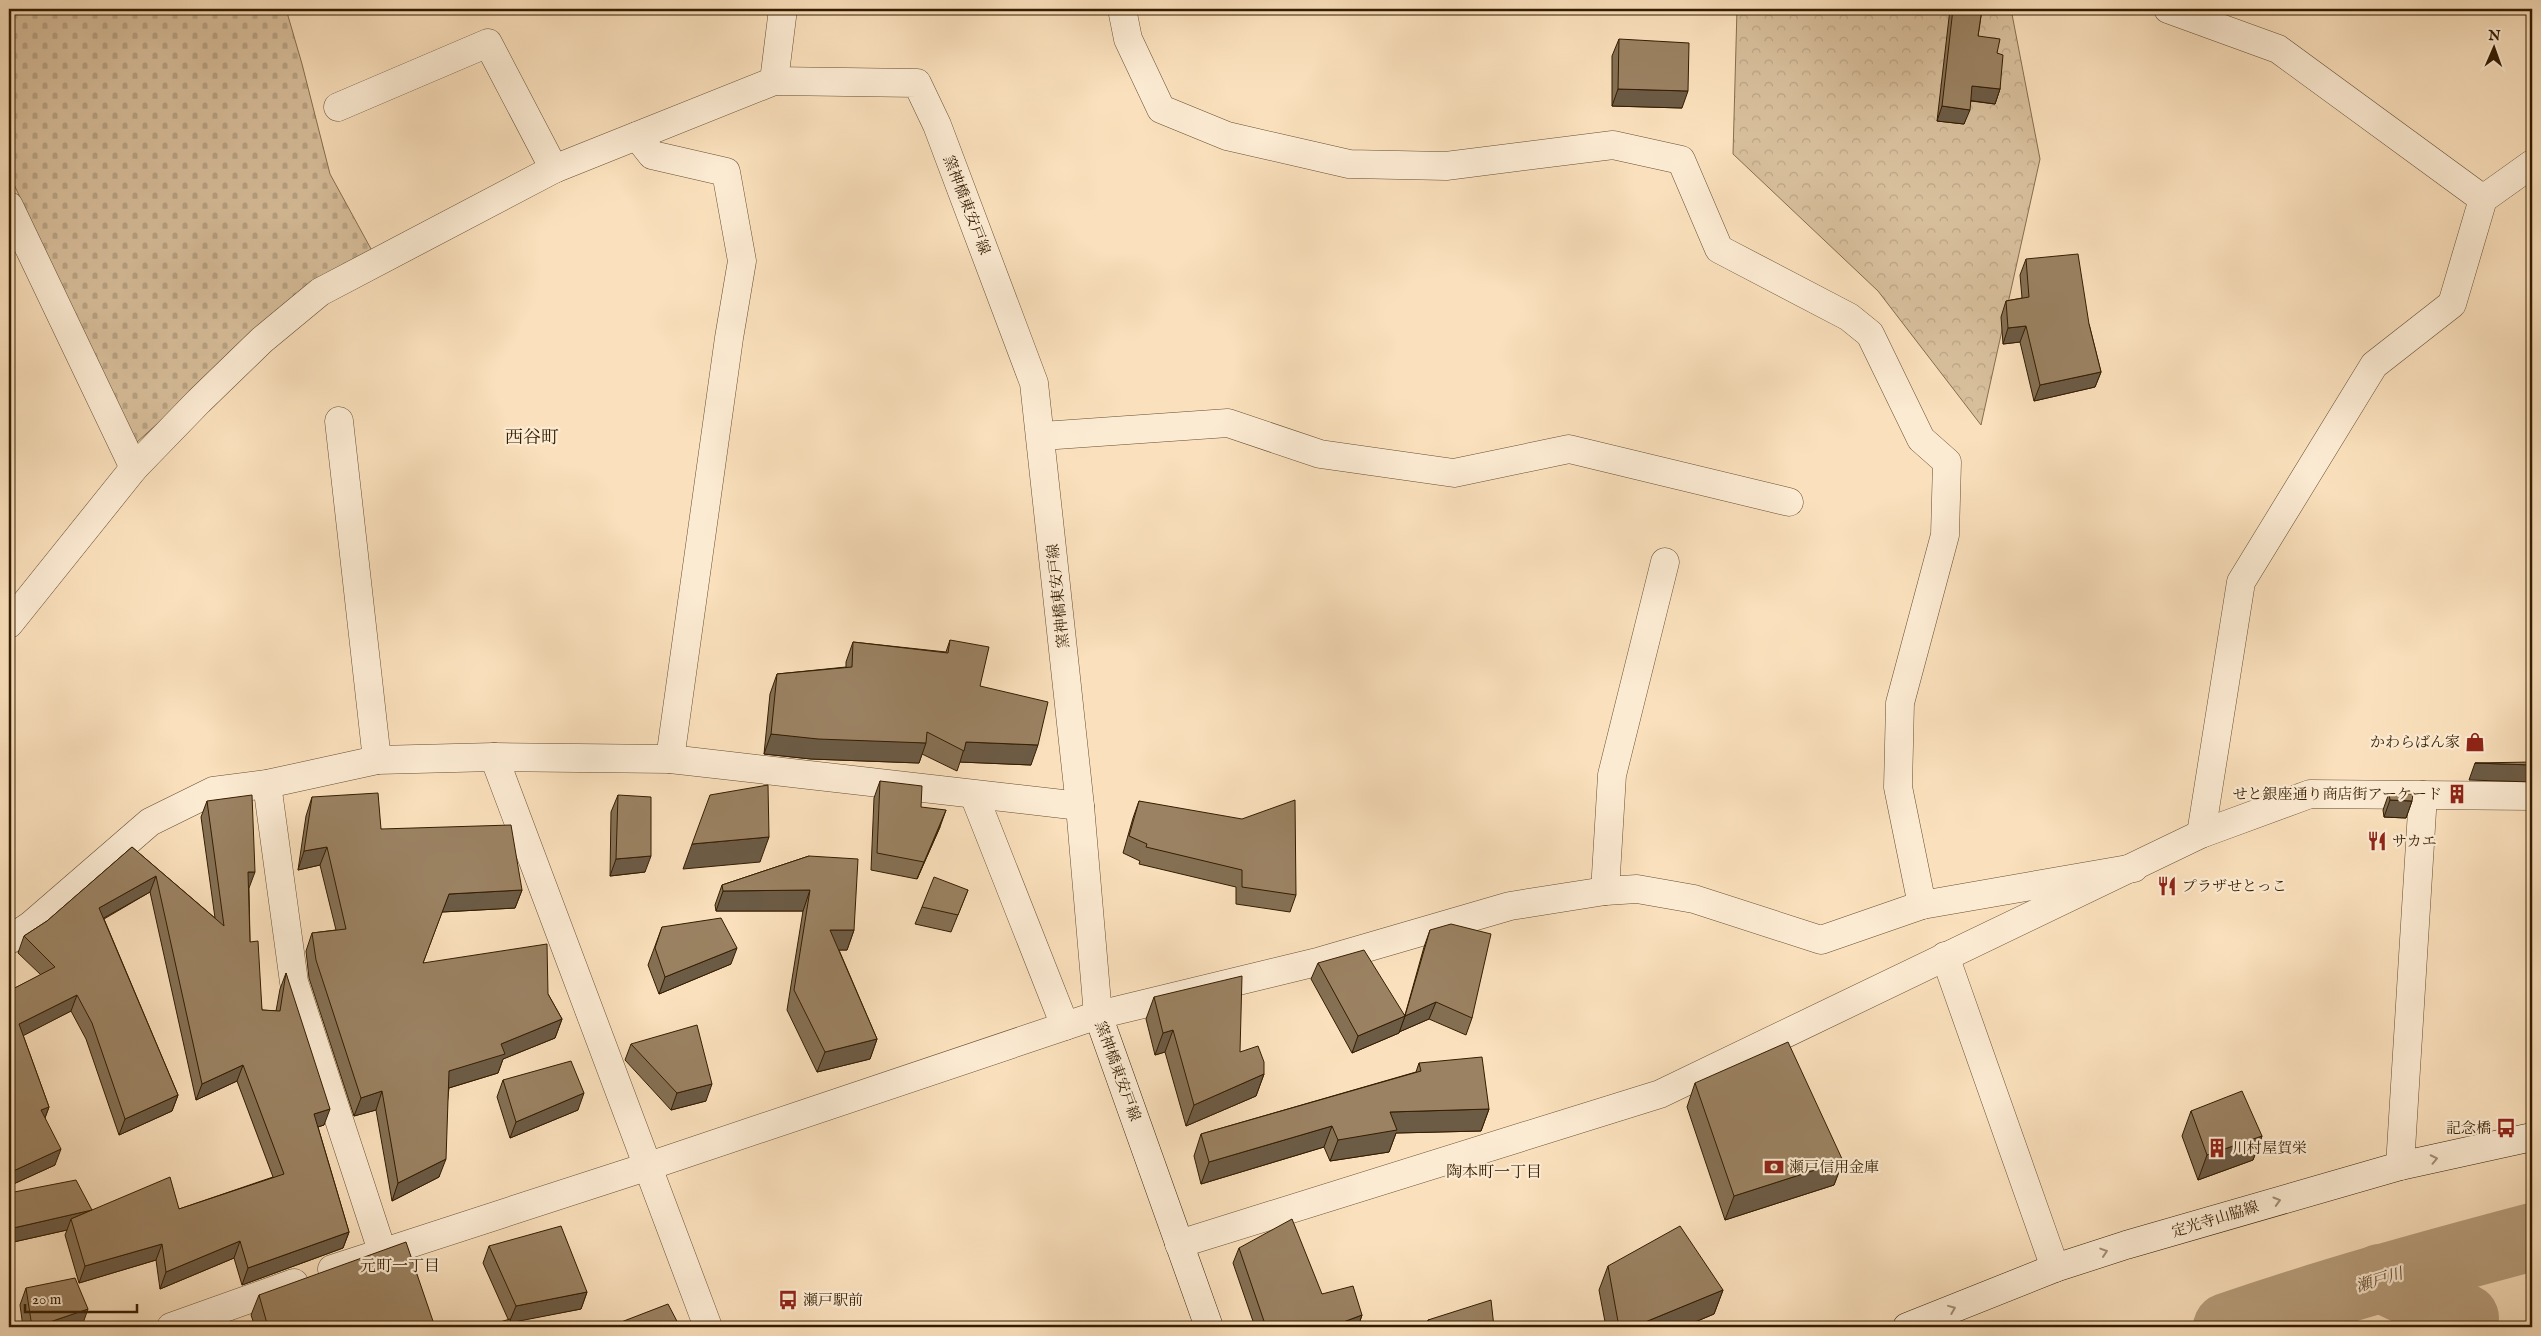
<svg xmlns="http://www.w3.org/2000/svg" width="2541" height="1336" font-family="'IM FELL English','Noto Serif JP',serif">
	<defs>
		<pattern id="cemetery-stones" width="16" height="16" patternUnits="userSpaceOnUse" patternTransform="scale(1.25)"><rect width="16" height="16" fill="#d8bf9c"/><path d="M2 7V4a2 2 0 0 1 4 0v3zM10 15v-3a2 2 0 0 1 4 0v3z" fill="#baa485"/></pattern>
		<pattern id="park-crowns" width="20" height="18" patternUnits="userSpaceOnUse" patternTransform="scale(1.25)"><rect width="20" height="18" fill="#d8bf9c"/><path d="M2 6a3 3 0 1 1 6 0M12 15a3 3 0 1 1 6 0" fill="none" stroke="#baa485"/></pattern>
	</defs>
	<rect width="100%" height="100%" fill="#fae0bc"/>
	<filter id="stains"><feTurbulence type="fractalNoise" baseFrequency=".004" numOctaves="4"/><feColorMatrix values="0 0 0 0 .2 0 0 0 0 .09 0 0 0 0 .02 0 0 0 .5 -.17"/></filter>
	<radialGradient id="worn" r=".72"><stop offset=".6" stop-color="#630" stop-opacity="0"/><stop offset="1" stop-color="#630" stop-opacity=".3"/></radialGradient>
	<path fill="url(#cemetery-stones)" stroke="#866e4e" d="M 9,9 L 286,9 L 302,64 L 330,174 L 376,258 L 330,276 L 293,296 L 252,338 L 136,443 L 9,174 Z"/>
	<path fill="url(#park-crowns)" stroke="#866e4e" d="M 1737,9 L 2011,9 L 2040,159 L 1981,425 L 1878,291 L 1733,154 Z"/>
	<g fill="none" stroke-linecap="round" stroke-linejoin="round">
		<g stroke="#b79e7c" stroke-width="68">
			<path d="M 2380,1278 L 2465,1318"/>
			<path d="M 2227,1327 C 2328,1292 2430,1264 2532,1237"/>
		</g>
		<defs>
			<g id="street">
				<path d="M 1122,9 L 1128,39 L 1161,109 L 1227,136 L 1349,164 L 1446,166 L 1613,145 L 1681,160 L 1719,249 L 1849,317 L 1870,334 L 1921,439 L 1947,462 L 1945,535 L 1900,703 L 1898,787 L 1922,905"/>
				<path d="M 2168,9 L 2278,49 L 2483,199"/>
				<path d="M 774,81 L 783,9"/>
				<path d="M 338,107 L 488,43 L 554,169"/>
				<path d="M 637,136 L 652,155 L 726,172 L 742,261 L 729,338 L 670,759"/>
				<path d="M 9,206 L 134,468"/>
				<path d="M 339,421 L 377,760"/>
				<path d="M 1042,436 L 1228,423 L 1320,454 L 1454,473 L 1569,449 L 1789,502"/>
				<path d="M 9,624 L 134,468 L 199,401 L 262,340 L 320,292 L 554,169 L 774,81 L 917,83 L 937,125 L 1034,383 L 1080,806 L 1098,1015"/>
				<path d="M 494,757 L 708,1327"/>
				<path d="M 267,784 L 294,982 L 382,1251"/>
				<path d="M 974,795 L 1065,1026"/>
				<path d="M 2201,834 L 2241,582 L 2374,365 L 2452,304 L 2483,199 L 2532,164"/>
				<path d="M 1605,891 L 1612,775 L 1665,562"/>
				<path d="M 9,940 L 31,925 L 150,822 L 213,791 L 267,784 L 377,760 L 494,757 L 670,759 L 1080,806"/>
				<path d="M 1945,956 L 2055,1268"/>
				<path d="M 2400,1166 L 2423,795"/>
				<path d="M 1179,1244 L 1660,1094 L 2201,834 L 2310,794 L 2532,796"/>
				<path d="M 332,1269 L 646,1167 L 1098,1015 L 1321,961 L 1510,906 L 1605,891 L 1637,889 L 1694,899 L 1821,940 L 1922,905 L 2134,868"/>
				<path d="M 171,1327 L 294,1283"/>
			</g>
			<g id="secondary">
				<path d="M 1098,1015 L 1209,1327"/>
				<path d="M 1907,1327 L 2055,1268 L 2126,1245 L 2400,1166 L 2532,1137"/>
			</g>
		</defs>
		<use href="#street" stroke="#664e30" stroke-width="29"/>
		<use href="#secondary" stroke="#341d01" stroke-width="29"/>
		<use href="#street" stroke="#fcebd3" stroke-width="28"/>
		<use href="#secondary" stroke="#fcebd3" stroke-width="28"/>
	</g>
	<g fill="#857054" stroke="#341d01">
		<path d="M 1950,9 L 1982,9 L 1978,36 L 1997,53 L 2000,89 L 1995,104 L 1971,101 L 1964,124 L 1937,121 Z"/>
		<path d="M 1619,39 L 1682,108 L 1612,106 L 1612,56 Z"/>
		<path d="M 2026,259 L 2089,324 L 2101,372 L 2095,387 L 2034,401 L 2020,342 L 2003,344 L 2001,317 L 2006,301 L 2022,298 L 2020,275 Z"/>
		<path d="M 950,640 L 980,686 L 1031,765 L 960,762 L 957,771 L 922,754 L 919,763 L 811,759 L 764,754 L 770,694 L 777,674 L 846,667 L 846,662 L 853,642 L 946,652 Z"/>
		<path d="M 880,781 L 921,807 L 940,827 L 917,879 L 871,870 L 874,798 Z"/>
		<path d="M 2389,793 L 2412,801 L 2406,818 L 2384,817 L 2383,810 Z"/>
		<path d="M 618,795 L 645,872 L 610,876 L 611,812 Z"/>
		<path d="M 312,797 L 381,829 L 522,890 L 515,908 L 442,912 L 423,963 L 548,994 L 562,1019 L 555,1038 L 503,1059 L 498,1073 L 449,1088 L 439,1177 L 392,1201 L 376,1110 L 354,1116 L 309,978 L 306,951 L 312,933 L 336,930 L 320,865 L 298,870 L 306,816 Z"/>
		<path d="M 207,801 L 249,888 L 250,942 L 262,1010 L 276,1011 L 280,989 L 286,973 L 324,1125 L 318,1127 L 349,1232 L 343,1248 L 242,1285 L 234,1258 L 160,1289 L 156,1260 L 79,1283 L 65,1235 L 67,1230 L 9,1243 L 9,1193 L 92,1210 L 179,1209 L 273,1177 L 237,1081 L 196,1100 L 150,892 L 104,919 L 178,1095 L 172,1111 L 119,1135 L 86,1039 L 71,1011 L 23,1035 L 49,1107 L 45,1118 L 55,1165 L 9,1186 L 9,991 L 41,975 L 18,953 L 24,936 L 47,921 L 132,847 L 215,918 L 201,817 Z"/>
		<path d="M 1139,801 L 1296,895 L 1290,912 L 1236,904 L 1236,887 L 1139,864 L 1140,861 L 1123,853 L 1133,818 Z"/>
		<path d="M 809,856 L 854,930 L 847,950 L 839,950 L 877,1039 L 870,1059 L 817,1072 L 787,1010 L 803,911 L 716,911 L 715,905 L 722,885 Z"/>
		<path d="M 968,890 L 951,932 L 915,924 L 922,907 Z"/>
		<path d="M 662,927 L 731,964 L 659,994 L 648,965 Z"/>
		<path d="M 1430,930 L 1472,1018 L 1466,1035 L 1429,1019 L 1399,1032 L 1400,1030 L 1399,1033 L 1352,1053 L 1311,979 L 1318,963 L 1405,1015 L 1424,947 Z"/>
		<path d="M 1154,997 L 1240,1052 L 1264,1074 L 1256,1096 L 1186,1126 L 1165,1052 L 1155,1055 L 1146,1019 Z"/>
		<path d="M 631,1044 L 706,1101 L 671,1110 L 625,1060 Z"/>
		<path d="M 1419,1063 L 1489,1109 L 1481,1131 L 1396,1133 L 1389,1152 L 1330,1161 L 1324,1147 L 1201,1184 L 1194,1156 L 1201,1134 L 1416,1072 Z"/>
		<path d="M 503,1080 L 578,1110 L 510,1138 L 497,1097 Z"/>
		<path d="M 1695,1083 L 1843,1161 L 1834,1185 L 1725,1220 L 1687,1107 Z"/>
		<path d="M 2191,1111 L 2262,1136 L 2253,1160 L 2198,1180 L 2182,1136 Z"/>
		<path d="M 489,1246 L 587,1292 L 581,1309 L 511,1322 L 508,1319 L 483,1263 Z"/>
		<path d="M 1239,1248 L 1322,1294 L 1362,1315 L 1358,1327 L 1255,1327 L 1233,1263 Z"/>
		<path d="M 1608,1266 L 1723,1290 L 1714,1314 L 1683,1327 L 1606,1327 L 1599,1290 Z"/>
		<path d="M 26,1288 L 82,1326 L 77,1327 L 23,1327 L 20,1305 Z"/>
		<path d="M 259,1295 L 435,1327 L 255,1327 L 251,1315 Z"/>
		<path d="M 1428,1320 L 1494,1327 L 1425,1327 Z"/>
	</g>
	<g fill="#6c5b45" stroke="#341d01">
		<path d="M 1972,86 L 2000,89 L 1995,104 L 1967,100 Z"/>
		<path d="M 1618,89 L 1688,91 L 1682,108 L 1612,106 Z"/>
		<path d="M 1942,106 L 1970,110 L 1964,124 L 1937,121 Z"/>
		<path d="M 2026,326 L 2020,342 L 2003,344 L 2008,328 Z"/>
		<path d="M 2101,372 L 2095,387 L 2034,401 L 2040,385 Z"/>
		<path d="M 771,734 L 926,743 L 919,763 L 811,759 L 764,754 Z"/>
		<path d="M 966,742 L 1038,745 L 1031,765 L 960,762 Z"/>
		<path d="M 2475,763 L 2532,765 L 2532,782 L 2469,780 Z"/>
		<path d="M 2390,800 L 2412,801 L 2406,818 L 2384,817 Z"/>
		<path d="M 946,810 L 940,827 L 917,879 L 924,862 Z"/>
		<path d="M 769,837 L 760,862 L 683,869 L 692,844 Z"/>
		<path d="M 327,847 L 320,865 L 298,870 L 304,851 Z"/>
		<path d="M 651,856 L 645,872 L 610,876 L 616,859 Z"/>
		<path d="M 248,872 L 255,872 L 249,888 L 242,888 Z"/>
		<path d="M 156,876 L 150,892 L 93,924 L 99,908 Z"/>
		<path d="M 522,890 L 515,908 L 442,912 L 449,894 Z"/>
		<path d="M 810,890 L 803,911 L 716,911 L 723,891 Z"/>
		<path d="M 830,930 L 854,930 L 847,950 L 823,950 Z"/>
		<path d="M 737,948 L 731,964 L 659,994 L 665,977 Z"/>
		<path d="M 77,995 L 71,1011 L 13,1041 L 19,1024 Z"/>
		<path d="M 1436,1002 L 1429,1019 L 1399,1032 L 1405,1016 Z"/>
		<path d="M 1405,1016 L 1399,1033 L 1352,1053 L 1358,1036 Z"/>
		<path d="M 562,1019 L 555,1038 L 503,1059 L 498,1073 L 442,1090 L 449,1071 L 501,1044 Z"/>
		<path d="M 1173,1030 L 1165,1052 L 1155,1055 L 1163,1033 Z"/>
		<path d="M 877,1039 L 870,1059 L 817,1072 L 825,1052 Z"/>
		<path d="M 243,1065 L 237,1081 L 196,1100 L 202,1084 Z"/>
		<path d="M 1264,1074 L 1256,1096 L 1186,1126 L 1194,1105 Z"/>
		<path d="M 712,1084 L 706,1101 L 671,1110 L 677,1093 Z"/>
		<path d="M 382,1091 L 376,1110 L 354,1116 L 361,1098 Z"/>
		<path d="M 584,1093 L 578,1110 L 510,1138 L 516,1122 Z"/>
		<path d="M 178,1095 L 172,1111 L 119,1135 L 125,1119 Z"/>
		<path d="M 49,1107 L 43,1123 L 41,1110 Z"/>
		<path d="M 330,1109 L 324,1125 L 308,1130 L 314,1114 Z"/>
		<path d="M 1489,1109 L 1481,1131 L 1396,1133 L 1389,1152 L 1330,1161 L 1338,1140 L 1390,1112 Z"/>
		<path d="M 1332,1126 L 1324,1147 L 1201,1184 L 1209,1162 Z"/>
		<path d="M 2262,1136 L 2253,1160 L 2198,1180 L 2207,1155 Z"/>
		<path d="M 61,1149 L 55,1165 L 9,1186 L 9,1173 Z"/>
		<path d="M 446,1159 L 439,1177 L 392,1201 L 398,1183 Z"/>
		<path d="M 1843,1161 L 1834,1185 L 1725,1220 L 1734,1196 Z"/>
		<path d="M 92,1210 L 71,1219 L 67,1230 L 9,1243 L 9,1229 Z"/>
		<path d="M 349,1232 L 343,1248 L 242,1285 L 248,1268 Z"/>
		<path d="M 240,1241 L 234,1258 L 160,1289 L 166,1272 Z"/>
		<path d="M 162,1244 L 156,1260 L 79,1283 L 85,1266 Z"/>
		<path d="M 1723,1290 L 1714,1314 L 1683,1327 L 1633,1327 Z"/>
		<path d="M 587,1292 L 581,1309 L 509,1323 L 516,1306 Z"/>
		<path d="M 88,1309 L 82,1326 L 77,1327 L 35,1327 Z"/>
		<path d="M 1362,1315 L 1358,1327 L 1330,1327 Z"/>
	</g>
	<g fill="#9b8262" stroke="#341d01">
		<path d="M 1953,9 L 1982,9 L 1978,36 L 2000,39 L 1997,53 L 2003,55 L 2000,89 L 1972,86 L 1970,110 L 1942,106 Z"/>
		<path d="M 1619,39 L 1689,43 L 1688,91 L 1618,89 Z"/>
		<path d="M 2078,254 L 2089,324 L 2101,372 L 2040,385 L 2026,326 L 2008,328 L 2006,301 L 2029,297 L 2026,259 Z"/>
		<path d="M 950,640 L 989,647 L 980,686 L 1048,702 L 1038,745 L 966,742 L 964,751 L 927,732 L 926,743 L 818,739 L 771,734 L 777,674 L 852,667 L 853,642 L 948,653 Z"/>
		<path d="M 2532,762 L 2532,765 L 2475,763 Z"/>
		<path d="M 880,781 L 922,786 L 921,807 L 946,810 L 924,862 L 877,853 Z"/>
		<path d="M 768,785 L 769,837 L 692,844 L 710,795 Z"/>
		<path d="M 378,793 L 381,829 L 511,825 L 522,890 L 449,894 L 423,963 L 547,944 L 548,994 L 562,1019 L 501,1044 L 505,1054 L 449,1071 L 446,1159 L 398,1183 L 382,1091 L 361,1098 L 316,960 L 312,933 L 346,929 L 327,847 L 304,851 L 312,797 Z"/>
		<path d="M 2389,793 L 2413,794 L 2412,801 L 2390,800 Z"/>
		<path d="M 252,795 L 255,872 L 248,872 L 250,942 L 258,941 L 262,1010 L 280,1011 L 286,973 L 330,1109 L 314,1114 L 349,1232 L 248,1268 L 240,1241 L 166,1272 L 162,1244 L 85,1266 L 71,1219 L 92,1210 L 9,1229 L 9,1193 L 76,1180 L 92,1210 L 170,1177 L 179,1209 L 284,1174 L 243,1065 L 202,1084 L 156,876 L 99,908 L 178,1095 L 125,1119 L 92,1023 L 77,995 L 19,1024 L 49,1107 L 41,1110 L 61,1149 L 9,1173 L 9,991 L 55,967 L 24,936 L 47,921 L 132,847 L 224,926 L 207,801 Z"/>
		<path d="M 618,795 L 651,797 L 651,856 L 616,859 Z"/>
		<path d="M 1295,800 L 1296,895 L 1242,887 L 1242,870 L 1146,847 L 1147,844 L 1129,836 L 1139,801 L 1242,819 Z"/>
		<path d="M 809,856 L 858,859 L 854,930 L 830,930 L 877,1039 L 825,1052 L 794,990 L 810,890 L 723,891 L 722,885 Z"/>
		<path d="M 934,877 L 968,890 L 958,915 L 922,907 Z"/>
		<path d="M 721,918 L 737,948 L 665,977 L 655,948 L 662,927 Z"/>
		<path d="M 1451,924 L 1491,934 L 1472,1018 L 1436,1002 L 1405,1016 L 1430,930 Z"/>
		<path d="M 1364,950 L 1405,1016 L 1358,1036 L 1318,963 Z"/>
		<path d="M 1242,976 L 1240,1052 L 1258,1046 L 1264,1062 L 1264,1074 L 1194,1105 L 1173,1030 L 1163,1033 L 1154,997 Z"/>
		<path d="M 697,1025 L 712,1084 L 677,1093 L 631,1044 Z"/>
		<path d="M 1788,1042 L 1843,1161 L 1734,1196 L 1695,1083 Z"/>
		<path d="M 1482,1057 L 1489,1109 L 1390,1112 L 1397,1130 L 1338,1140 L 1332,1126 L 1209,1162 L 1201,1134 L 1421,1071 L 1419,1063 Z"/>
		<path d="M 571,1061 L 584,1093 L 516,1122 L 503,1080 Z"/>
		<path d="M 2242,1091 L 2262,1136 L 2207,1155 L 2191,1111 Z"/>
		<path d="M 1292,1219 L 1322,1294 L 1353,1286 L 1362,1315 L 1330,1327 L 1266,1327 L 1239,1248 Z"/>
		<path d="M 561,1226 L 587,1292 L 516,1306 L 489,1246 Z"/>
		<path d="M 1680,1226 L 1723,1290 L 1633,1327 L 1619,1327 L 1608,1266 Z"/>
		<path d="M 406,1242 L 435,1327 L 268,1327 L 259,1295 Z"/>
		<path d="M 75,1278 L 88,1309 L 35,1327 L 32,1327 L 26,1288 Z"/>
		<path d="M 1491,1300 L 1494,1327 L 1430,1327 L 1428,1320 Z"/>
		<path d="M 668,1304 L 680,1327 L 617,1327 L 616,1324 Z"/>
		<path d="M 510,1319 L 512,1327 L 483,1327 Z"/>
	</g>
	<defs><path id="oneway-chevron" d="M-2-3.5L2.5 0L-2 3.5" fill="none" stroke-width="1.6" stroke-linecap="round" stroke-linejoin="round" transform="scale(1.25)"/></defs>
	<g stroke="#a28e74">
		<use href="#oneway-chevron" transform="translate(2434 1159) rotate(-12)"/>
		<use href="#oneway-chevron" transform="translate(2277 1201) rotate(-16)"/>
		<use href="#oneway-chevron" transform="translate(2104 1252) rotate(-18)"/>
		<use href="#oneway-chevron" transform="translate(1952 1309) rotate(-22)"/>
	</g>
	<defs>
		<symbol id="shop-bare" viewBox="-9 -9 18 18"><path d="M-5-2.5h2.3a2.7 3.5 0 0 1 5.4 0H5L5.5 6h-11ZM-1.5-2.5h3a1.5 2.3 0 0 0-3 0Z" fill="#8f2418" stroke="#fcebd3" stroke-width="2.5" paint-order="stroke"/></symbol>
		<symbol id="building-bare" viewBox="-9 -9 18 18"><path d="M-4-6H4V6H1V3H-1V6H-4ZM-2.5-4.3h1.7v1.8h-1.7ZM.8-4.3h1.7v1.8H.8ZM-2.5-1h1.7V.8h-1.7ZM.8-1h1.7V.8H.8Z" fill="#8f2418" stroke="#fcebd3" stroke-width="2.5" paint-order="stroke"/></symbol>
		<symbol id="restaurant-bare" viewBox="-9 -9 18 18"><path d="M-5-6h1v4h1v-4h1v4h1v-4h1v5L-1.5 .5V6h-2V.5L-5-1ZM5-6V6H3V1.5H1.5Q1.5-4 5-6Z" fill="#8f2418" stroke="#fcebd3" stroke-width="2.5" paint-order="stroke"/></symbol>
		<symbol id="bus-bare" viewBox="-9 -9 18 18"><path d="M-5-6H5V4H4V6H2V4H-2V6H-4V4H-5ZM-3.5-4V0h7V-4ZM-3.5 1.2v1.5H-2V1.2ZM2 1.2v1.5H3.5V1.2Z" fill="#8f2418" stroke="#fcebd3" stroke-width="2.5" paint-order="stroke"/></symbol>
		<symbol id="bank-bare" viewBox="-9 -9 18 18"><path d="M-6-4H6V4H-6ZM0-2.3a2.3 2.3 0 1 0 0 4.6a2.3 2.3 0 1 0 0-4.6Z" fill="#8f2418" stroke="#fcebd3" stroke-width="2.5" paint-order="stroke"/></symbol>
	</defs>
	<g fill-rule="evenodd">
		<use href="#shop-bare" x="2461" y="728" width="28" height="28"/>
		<use href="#building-bare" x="2443" y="780" width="28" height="28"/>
		<use href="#restaurant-bare" x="2363" y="827" width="28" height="28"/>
		<use href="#restaurant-bare" x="2153" y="872" width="28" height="28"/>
		<use href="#bus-bare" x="2492" y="1114" width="28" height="28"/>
		<use href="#building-bare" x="2203" y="1134" width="28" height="28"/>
		<use href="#bank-bare" x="1760" y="1153" width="28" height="28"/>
		<use href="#bus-bare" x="774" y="1286" width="28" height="28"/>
	</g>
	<g text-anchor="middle" stroke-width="4.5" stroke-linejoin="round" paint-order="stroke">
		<g font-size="15" fill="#341d01" stroke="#fcebd3">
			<text transform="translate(967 205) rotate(69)" y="5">窯神橋東安戸線</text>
			<text transform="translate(1058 596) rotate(-96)" y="5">窯神橋東安戸線</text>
			<text transform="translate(1118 1071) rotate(70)" y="5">窯神橋東安戸線</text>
			<text transform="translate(2215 1219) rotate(-17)" y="5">定光寺山脇線</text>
		</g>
		<g font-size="15" fill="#341d01" stroke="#fcebd3" text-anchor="start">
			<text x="2460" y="747" text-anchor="end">かわらばん家</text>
			<text x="2442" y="799" text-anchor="end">せと銀座通り商店街アーケード</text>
			<text x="2392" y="846">サカエ</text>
			<text x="2182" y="891">プラザせとっこ</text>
			<text x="2491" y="1133" text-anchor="end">記念橋</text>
			<text x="2232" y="1153">川村屋賀栄</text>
			<text x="1789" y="1172">瀬戸信用金庫</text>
			<text x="803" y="1305">瀬戸駅前</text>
		</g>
		<g font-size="16" fill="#341d01" stroke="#fcebd3">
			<text x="1494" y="1177">陶本町一丁目</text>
			<text x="400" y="1271">元町一丁目</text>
		</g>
		<g font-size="16" font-style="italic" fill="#624a2c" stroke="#fcebd3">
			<text transform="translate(2379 1279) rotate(-17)" y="6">瀬戸川</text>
		</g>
		<g font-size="18" fill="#341d01" stroke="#fcebd3">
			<text x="532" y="443">西谷町</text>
		</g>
	</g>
	<rect width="2541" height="1336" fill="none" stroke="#fae0bc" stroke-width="30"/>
	<rect x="10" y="10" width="2521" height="1316" fill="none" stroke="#341d01" stroke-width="2.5"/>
	<rect x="15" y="15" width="2511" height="1306" fill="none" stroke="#341d01"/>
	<g transform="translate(2494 48) rotate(2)" stroke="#fcebd3" stroke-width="4" paint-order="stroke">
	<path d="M0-4L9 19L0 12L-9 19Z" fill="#341d01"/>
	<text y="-8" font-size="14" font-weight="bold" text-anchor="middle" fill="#341d01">N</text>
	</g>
	<path d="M25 1304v8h112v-8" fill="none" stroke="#341d01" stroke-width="2.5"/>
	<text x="32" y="1304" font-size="15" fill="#341d01" stroke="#fcebd3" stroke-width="4" paint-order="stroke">20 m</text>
	<rect width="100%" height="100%" filter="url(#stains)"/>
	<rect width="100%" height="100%" fill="url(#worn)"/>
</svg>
